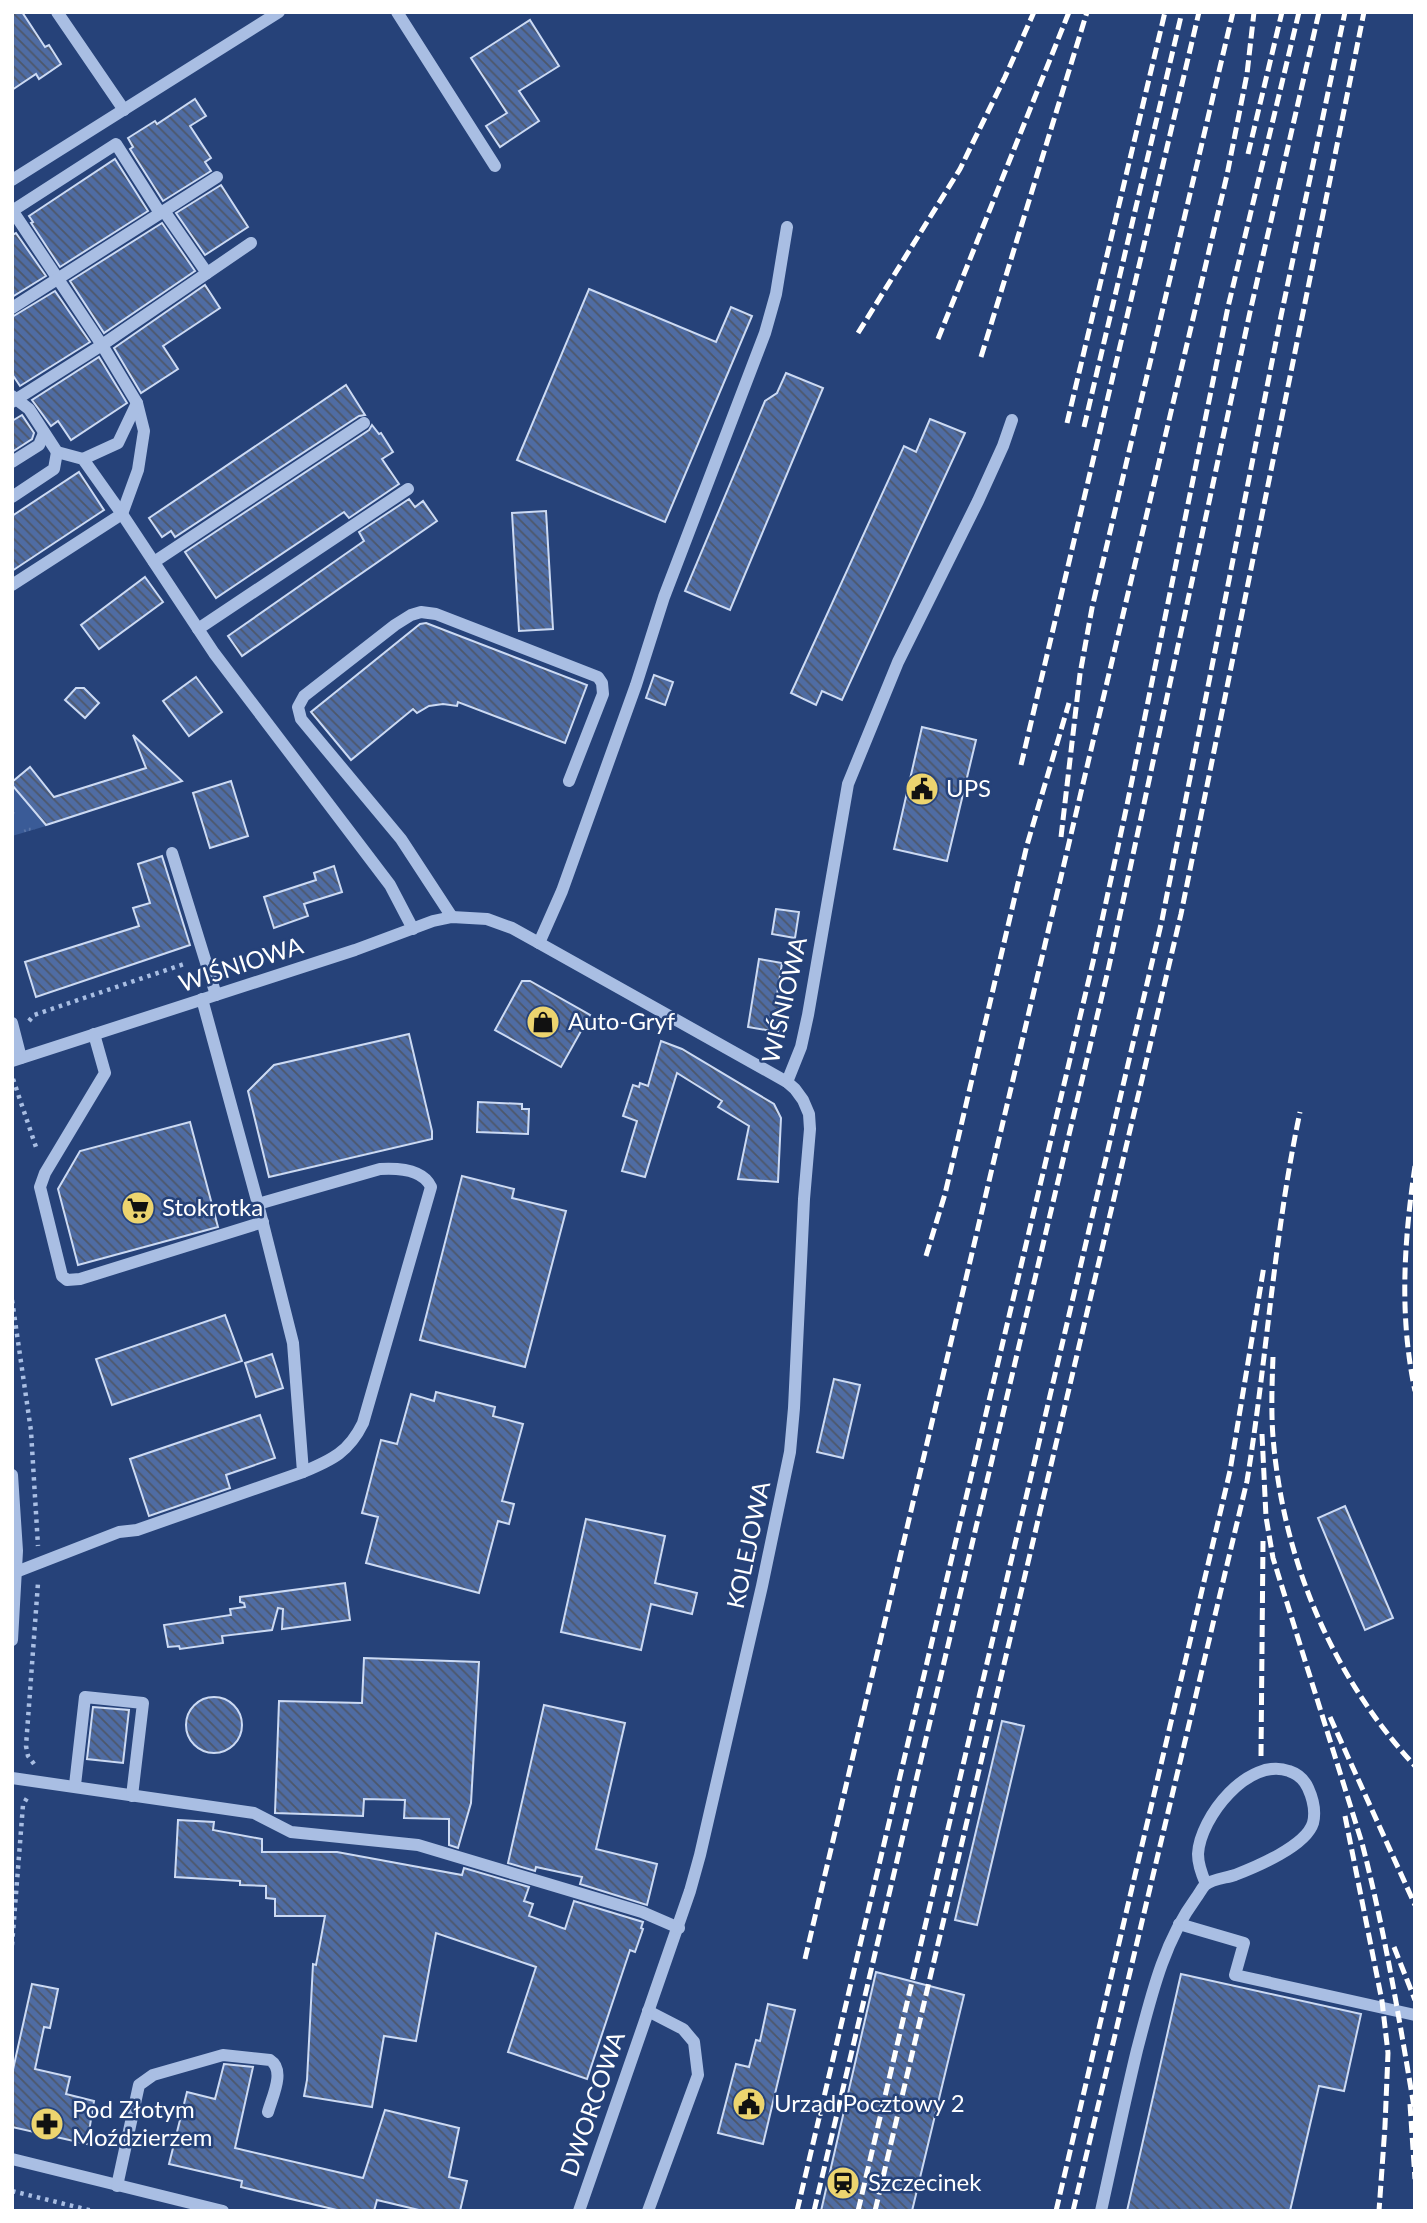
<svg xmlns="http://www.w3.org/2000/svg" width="1427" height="2223" font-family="Lato,sans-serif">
	<defs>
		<pattern id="grass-tufts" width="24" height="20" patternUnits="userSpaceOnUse" patternTransform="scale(1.75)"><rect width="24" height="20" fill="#3a5b97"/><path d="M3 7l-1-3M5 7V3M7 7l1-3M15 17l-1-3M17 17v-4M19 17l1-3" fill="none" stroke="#5874a7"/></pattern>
		<pattern id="building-back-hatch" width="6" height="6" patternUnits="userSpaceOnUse" patternTransform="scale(1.75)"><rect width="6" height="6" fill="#4f6ca3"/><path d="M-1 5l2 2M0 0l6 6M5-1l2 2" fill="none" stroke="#4d576a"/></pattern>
	</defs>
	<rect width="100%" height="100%" fill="#264279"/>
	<path fill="url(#grass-tufts)" d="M 12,785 L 46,826 L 12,836 Z"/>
	<g fill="url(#building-back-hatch)" stroke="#ccdaf3" stroke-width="2">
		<path d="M 12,12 L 22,12 L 45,47 L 49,45 L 61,64 L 39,79 L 36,74 L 12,90 Z"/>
		<path d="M 530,20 L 559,66 L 519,91 L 539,121 L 500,147 L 486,126 L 507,113 L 471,58 Z"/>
		<path d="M 195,99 L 206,116 L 190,126 L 211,158 L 205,162 L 211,171 L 163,201 L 130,149 L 133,147 L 128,138 L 155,121 L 157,124 Z"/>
		<path d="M 115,159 L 148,211 L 60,267 L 31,223 L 33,222 L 29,216 Z"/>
		<path d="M 221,185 L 248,227 L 205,255 L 176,213 Z"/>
		<path d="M 162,223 L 195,271 L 104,333 L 70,281 Z"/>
		<path d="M 16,233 L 46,276 L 12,297 L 12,235 Z"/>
		<path d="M 205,285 L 220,308 L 163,346 L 178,369 L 141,393 L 114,348 Z"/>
		<path d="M 589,289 L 716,342 L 731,307 L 752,316 L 665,522 L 517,460 Z"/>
		<path d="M 55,291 L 90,342 L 20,386 L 12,374 L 12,317 Z"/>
		<path d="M 99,357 L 127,403 L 71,440 L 58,421 L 51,426 L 32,400 Z"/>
		<path d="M 786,373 L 823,388 L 730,610 L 685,591 L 765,401 L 777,393 Z"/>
		<path d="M 346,385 L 365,415 L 359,416 L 175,537 L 171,531 L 162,537 L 149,518 Z"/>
		<path d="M 22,415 L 34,433 L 32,439 L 12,452 L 12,421 Z"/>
		<path d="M 930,419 L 965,433 L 842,700 L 822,691 L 816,705 L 791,693 L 904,446 L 916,452 Z"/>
		<path d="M 372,425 L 379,434 L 381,433 L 393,452 L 382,459 L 399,484 L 349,518 L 344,512 L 216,598 L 185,552 L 369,430 Z"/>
		<path d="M 79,472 L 104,510 L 12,571 L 12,516 Z"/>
		<path d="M 409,499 L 415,507 L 423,501 L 437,521 L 242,656 L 228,636 L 364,541 L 359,532 Z"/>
		<path d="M 546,511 L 553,629 L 519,631 L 512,513 Z"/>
		<path d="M 145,577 L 163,602 L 99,649 L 81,625 Z"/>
		<path d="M 426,623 L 587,685 L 565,743 L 458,702 L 457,706 L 443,704 L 429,706 L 417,713 L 413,709 L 351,760 L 311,712 L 420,624 Z"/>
		<path d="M 654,675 L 673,682 L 665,705 L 646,698 Z"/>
		<path d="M 196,677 L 222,712 L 189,736 L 163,701 Z"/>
		<path d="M 76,688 L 84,688 L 99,703 L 85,718 L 65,700 Z"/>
		<path d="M 922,727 L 976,740 L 947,861 L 894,849 Z"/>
		<path d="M 133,735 L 182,781 L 46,825 L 12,785 L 12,782 L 30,767 L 54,797 L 146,768 Z"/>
		<path d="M 231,781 L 248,836 L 210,848 L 193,793 Z"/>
		<path d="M 162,856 L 190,945 L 36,997 L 25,962 L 139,926 L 133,908 L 150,903 L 138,864 Z"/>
		<path d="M 334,866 L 342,892 L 304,904 L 308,916 L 274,928 L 264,897 L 316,880 L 314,873 Z"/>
		<path d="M 776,909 L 799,912 L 795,938 L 772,934 Z"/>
		<path d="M 759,959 L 782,963 L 776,1001 L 783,1002 L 778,1032 L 748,1027 Z"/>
		<path d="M 522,981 L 530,981 L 590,1015 L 561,1067 L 495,1030 Z"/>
		<path d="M 409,1034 L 432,1131 L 432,1139 L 269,1177 L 248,1091 L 274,1065 Z"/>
		<path d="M 661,1041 L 682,1049 L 774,1104 L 781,1118 L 778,1182 L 738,1179 L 749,1126 L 718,1107 L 722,1101 L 677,1073 L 645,1177 L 622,1171 L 637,1121 L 623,1116 L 633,1085 L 639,1087 L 640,1083 L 648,1086 Z"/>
		<path d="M 478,1102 L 522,1104 L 522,1109 L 529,1109 L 528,1134 L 477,1132 Z"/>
		<path d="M 190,1122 L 218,1227 L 78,1265 L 58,1189 L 80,1151 Z"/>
		<path d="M 462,1176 L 514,1189 L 512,1198 L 566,1211 L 525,1367 L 420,1340 Z"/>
		<path d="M 225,1315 L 242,1361 L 112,1405 L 96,1359 Z"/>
		<path d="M 272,1354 L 283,1388 L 256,1397 L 245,1363 Z"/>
		<path d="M 834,1379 L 860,1385 L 843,1458 L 817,1452 Z"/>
		<path d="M 436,1392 L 495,1407 L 493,1416 L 523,1424 L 502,1501 L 514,1504 L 509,1524 L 498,1521 L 479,1593 L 366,1563 L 378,1517 L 362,1513 L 381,1440 L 397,1444 L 411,1394 L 434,1401 Z"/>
		<path d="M 260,1415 L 275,1458 L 226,1475 L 230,1488 L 149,1516 L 130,1459 Z"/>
		<path d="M 1345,1506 L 1393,1618 L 1365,1630 L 1318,1518 Z"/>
		<path d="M 586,1519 L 665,1536 L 655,1583 L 697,1593 L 692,1614 L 651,1604 L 641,1650 L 561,1632 Z"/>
		<path d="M 345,1583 L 350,1620 L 282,1629 L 283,1609 L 278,1608 L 272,1630 L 222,1636 L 223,1643 L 180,1649 L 179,1646 L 168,1647 L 164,1625 L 231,1615 L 230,1609 L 245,1607 L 244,1603 L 240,1602 L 240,1597 Z"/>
		<path d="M 364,1658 L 479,1662 L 471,1803 L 458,1848 L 449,1845 L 449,1819 L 404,1818 L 405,1800 L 364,1799 L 363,1816 L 275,1813 L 279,1701 L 362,1703 Z"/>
		<circle cx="214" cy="1725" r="28"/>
		<path d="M 544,1705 L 625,1723 L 596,1849 L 657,1864 L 647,1905 L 580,1884 L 582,1877 L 536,1867 L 535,1871 L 508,1863 Z"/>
		<path d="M 93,1707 L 129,1710 L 123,1763 L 87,1759 Z"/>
		<path d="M 1002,1721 L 1024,1726 L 977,1925 L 955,1920 Z"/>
		<path d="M 178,1820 L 214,1822 L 213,1830 L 262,1839 L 262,1852 L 337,1852 L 462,1875 L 464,1868 L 529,1887 L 524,1901 L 533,1904 L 529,1916 L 565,1929 L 574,1901 L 643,1922 L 641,1928 L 643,1929 L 635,1952 L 630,1950 L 587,2079 L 508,2052 L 536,1967 L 436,1933 L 416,2041 L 384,2036 L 372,2107 L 304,2096 L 307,2080 L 313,1964 L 316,1965 L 325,1916 L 275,1916 L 275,1899 L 266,1898 L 266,1886 L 240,1885 L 240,1881 L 175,1877 Z"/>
		<path d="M 876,1972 L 964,1995 L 912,2211 L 821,2211 Z"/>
		<path d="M 1181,1974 L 1361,2014 L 1344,2091 L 1319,2086 L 1290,2211 L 1127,2211 Z"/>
		<path d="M 32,1984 L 58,1989 L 50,2028 L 44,2027 L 35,2069 L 70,2077 L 66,2094 L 94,2101 L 87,2144 L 12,2127 L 12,2074 Z"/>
		<path d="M 768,2004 L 795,2010 L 763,2144 L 718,2133 L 736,2064 L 749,2067 L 756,2040 L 760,2041 Z"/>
		<path d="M 224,2064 L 253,2067 L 235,2148 L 363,2178 L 385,2110 L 459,2128 L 449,2177 L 467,2181 L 460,2211 L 423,2211 L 377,2200 L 374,2211 L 341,2211 L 241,2187 L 242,2181 L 169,2164 L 187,2092 L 215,2099 Z"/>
	</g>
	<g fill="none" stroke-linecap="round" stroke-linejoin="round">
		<g stroke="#a9bee3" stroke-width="4.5" stroke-dasharray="3.5 5" stroke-linecap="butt">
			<path d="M 29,1021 L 34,1015 L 187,963"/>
			<path d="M 13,1079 L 37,1150"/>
			<path d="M 12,1300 L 31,1431 L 38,1546"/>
			<path d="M 34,1764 L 28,1756 L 26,1746 L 38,1583"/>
			<path d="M 12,1945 L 23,1805 L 27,1798"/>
			<path d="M 12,2191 L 93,2211"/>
		</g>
		<g stroke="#a9bee3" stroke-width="12">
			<path d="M 57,12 L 124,110"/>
			<path d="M 397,12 L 495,166"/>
			<path d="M 12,180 L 279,12"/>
			<path d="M 12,210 L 102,345 L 137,403 L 144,431 L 138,470 L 122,514"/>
			<path d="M 12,211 L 116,144 L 160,213"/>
			<path d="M 164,211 L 207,273"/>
			<path d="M 12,308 L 217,177"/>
			<path d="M 12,396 L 29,409 L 57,452 L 83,459 L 122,514"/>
			<path d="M 12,402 L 102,345 L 251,243"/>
			<path d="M 83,459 L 118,443 L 137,403"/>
			<path d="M 12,462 L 39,445 L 44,433"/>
			<path d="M 12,497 L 54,469 L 57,452"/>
			<path d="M 154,562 L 364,423"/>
			<path d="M 12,585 L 122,514 L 214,653 L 390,885 L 413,929"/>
			<path d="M 198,629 L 408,489"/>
			<path d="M 172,853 L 216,995"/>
			<path d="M 452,917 L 401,839 L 301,719 L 298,707 L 304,696 L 395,625 L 411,615 L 421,612 L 436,614 L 598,677 L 602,683 L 603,694 L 569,781"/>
			<path d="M 539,943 L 562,891 L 636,685 L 664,597 L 765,333 L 776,294 L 787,227"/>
			<path d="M 12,1023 L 21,1058"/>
			<path d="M 94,1034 L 105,1073 L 45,1173 L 40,1187 L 62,1276 L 67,1280 L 80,1279 L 263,1222"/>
			<path d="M 12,1061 L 355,950 L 433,921 L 452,917 L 487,919 L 512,928 L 539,943 L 787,1082 L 795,1089 L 803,1100 L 809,1114 L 810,1129 L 804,1199 L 794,1408 L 790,1452 L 762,1586 L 700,1855 L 690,1891 L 579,2211"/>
			<path d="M 787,1082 L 801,1047 L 808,1015 L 848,784 L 898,662 L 978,501 L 1003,446 L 1012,420"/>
			<path d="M 258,1204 L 380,1169 C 397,1168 423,1169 431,1187 L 363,1423 C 349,1452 332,1460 303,1472"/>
			<path d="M 12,1475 L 17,1551 L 12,1640"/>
			<path d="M 16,1572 L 119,1532 L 137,1530 L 303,1472 L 293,1343 L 258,1204 L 202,999"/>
			<path d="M 12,1778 L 254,1813 L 291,1832 L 418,1845 L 642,1912 L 679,1928"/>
			<path d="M 75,1785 L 85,1697 L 143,1703 L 132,1796"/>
			<path d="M 1179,1924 L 1244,1943 L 1235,1975 L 1415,2015"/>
			<path d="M 648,2011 L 683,2029 L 694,2042 L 698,2075 L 648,2211"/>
			<path d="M 12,2159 L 223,2211"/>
			<path d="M 117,2186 L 139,2085 L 153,2075 L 223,2055 L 270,2060 C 286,2070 272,2097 268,2112"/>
			<path d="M 1101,2211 C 1113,2157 1124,2104 1137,2050 C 1151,1997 1163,1943 1196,1898 C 1199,1894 1202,1888 1205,1885 C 1212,1879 1226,1878 1235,1875 C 1256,1867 1306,1846 1313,1823 C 1316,1811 1313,1799 1308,1788 C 1304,1779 1298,1774 1289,1771 C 1249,1756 1200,1817 1198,1854 C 1198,1864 1202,1875 1206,1884"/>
		</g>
		<g stroke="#fff" stroke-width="5" stroke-dasharray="12 5" stroke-linecap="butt">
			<path d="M 1248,154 L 1282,12"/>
			<path d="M 858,333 L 960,169 L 1005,77 L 1034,12"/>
			<path d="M 938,339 L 1069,12"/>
			<path d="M 981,357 L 1087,12"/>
			<path d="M 1067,423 L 1165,12"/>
			<path d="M 1084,427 L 1182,12"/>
			<path d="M 1021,765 L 1199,12"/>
			<path d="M 1061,837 L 1080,674 L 1092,608 L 1233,12"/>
			<path d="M 1415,1166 C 1404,1241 1399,1316 1415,1391"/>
			<path d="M 926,1256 L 945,1194 L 1027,845 L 1069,703"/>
			<path d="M 1273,1357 C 1272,1383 1271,1411 1273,1437 C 1283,1559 1331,1675 1415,1766"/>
			<path d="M 1262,1434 L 1266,1517 L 1273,1558 L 1362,1843 C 1385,1932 1400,2023 1415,2113"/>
			<path d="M 1330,1717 L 1415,1905"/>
			<path d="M 1261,1756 L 1263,1541"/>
			<path d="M 1345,1816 L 1382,2001 L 1388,2053 L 1385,2126 L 1379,2211"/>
			<path d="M 1394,1947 L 1415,2000"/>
			<path d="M 805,1959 L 1227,175 L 1247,74 L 1254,12"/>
			<path d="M 1410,2104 L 1415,2179"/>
			<path d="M 797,2211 L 1093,962 L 1127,805 L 1228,307 L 1299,12"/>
			<path d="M 814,2211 L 1109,966 L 1250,312 L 1319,12"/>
			<path d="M 858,2211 L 1162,920 L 1281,316 L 1345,12"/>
			<path d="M 875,2211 L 1181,914 L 1364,12"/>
			<path d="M 1056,2211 L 1230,1471 L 1264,1266"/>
			<path d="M 1073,2211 L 1247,1481 C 1267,1358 1274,1234 1300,1112"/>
		</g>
	</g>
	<defs>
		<symbol id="civic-disc" viewBox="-11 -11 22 22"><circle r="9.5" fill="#ecd46f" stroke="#264279"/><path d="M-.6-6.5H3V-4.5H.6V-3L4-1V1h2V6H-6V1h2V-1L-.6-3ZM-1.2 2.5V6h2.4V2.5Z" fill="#111"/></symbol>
		<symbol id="shop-disc" viewBox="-11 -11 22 22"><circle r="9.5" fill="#ecd46f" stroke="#264279"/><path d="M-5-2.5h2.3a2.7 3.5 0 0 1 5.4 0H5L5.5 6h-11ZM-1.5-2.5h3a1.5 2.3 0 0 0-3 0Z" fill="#111"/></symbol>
		<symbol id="supermarket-disc" viewBox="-11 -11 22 22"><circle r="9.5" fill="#ecd46f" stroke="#264279"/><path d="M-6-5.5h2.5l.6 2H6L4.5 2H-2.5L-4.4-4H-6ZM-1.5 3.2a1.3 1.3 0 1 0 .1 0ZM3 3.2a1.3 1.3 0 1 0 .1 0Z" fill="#111"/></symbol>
		<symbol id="pharmacy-disc" viewBox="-11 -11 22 22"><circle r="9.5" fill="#ecd46f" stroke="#264279"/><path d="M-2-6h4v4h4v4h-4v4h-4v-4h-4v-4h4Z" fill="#111"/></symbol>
		<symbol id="station-disc" viewBox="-11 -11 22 22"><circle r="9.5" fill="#ecd46f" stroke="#264279"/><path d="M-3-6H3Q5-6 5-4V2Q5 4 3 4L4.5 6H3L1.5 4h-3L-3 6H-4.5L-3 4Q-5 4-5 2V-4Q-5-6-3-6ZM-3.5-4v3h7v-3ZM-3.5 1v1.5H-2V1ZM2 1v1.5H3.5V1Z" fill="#111"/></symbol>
	</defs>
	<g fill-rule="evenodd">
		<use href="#civic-disc" x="903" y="770" width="38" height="38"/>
		<use href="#shop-disc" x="524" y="1003" width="38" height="38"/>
		<use href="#supermarket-disc" x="119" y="1189" width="38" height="38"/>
		<use href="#civic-disc" x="730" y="2085" width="38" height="38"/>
		<use href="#pharmacy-disc" x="28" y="2105" width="38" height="38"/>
		<use href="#station-disc" x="824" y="2164" width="38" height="38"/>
	</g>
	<g text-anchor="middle" stroke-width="5" stroke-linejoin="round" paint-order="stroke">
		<g font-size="24" fill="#fff" stroke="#264279" text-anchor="start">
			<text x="946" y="797">UPS</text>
			<text x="568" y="1030">Auto-Gryf</text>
			<text x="162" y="1216">Stokrotka</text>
			<text x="774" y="2112">Urząd Pocztowy 2</text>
			<text x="72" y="2118">Pod Złotym<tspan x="72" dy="28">Moździerzem</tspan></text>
			<text x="868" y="2191">Szczecinek</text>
		</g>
		<g font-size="24" fill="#fff" stroke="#264279">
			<text transform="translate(241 965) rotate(-18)" y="8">WIŚNIOWA</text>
			<text transform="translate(785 1000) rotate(-77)" y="8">WIŚNIOWA</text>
			<text transform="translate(749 1545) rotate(-78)" y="8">KOLEJOWA</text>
			<text transform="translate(593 2104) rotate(-71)" y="8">DWORCOWA</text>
		</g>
	</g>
	<rect width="1427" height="2223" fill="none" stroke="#ffffff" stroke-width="28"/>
</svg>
